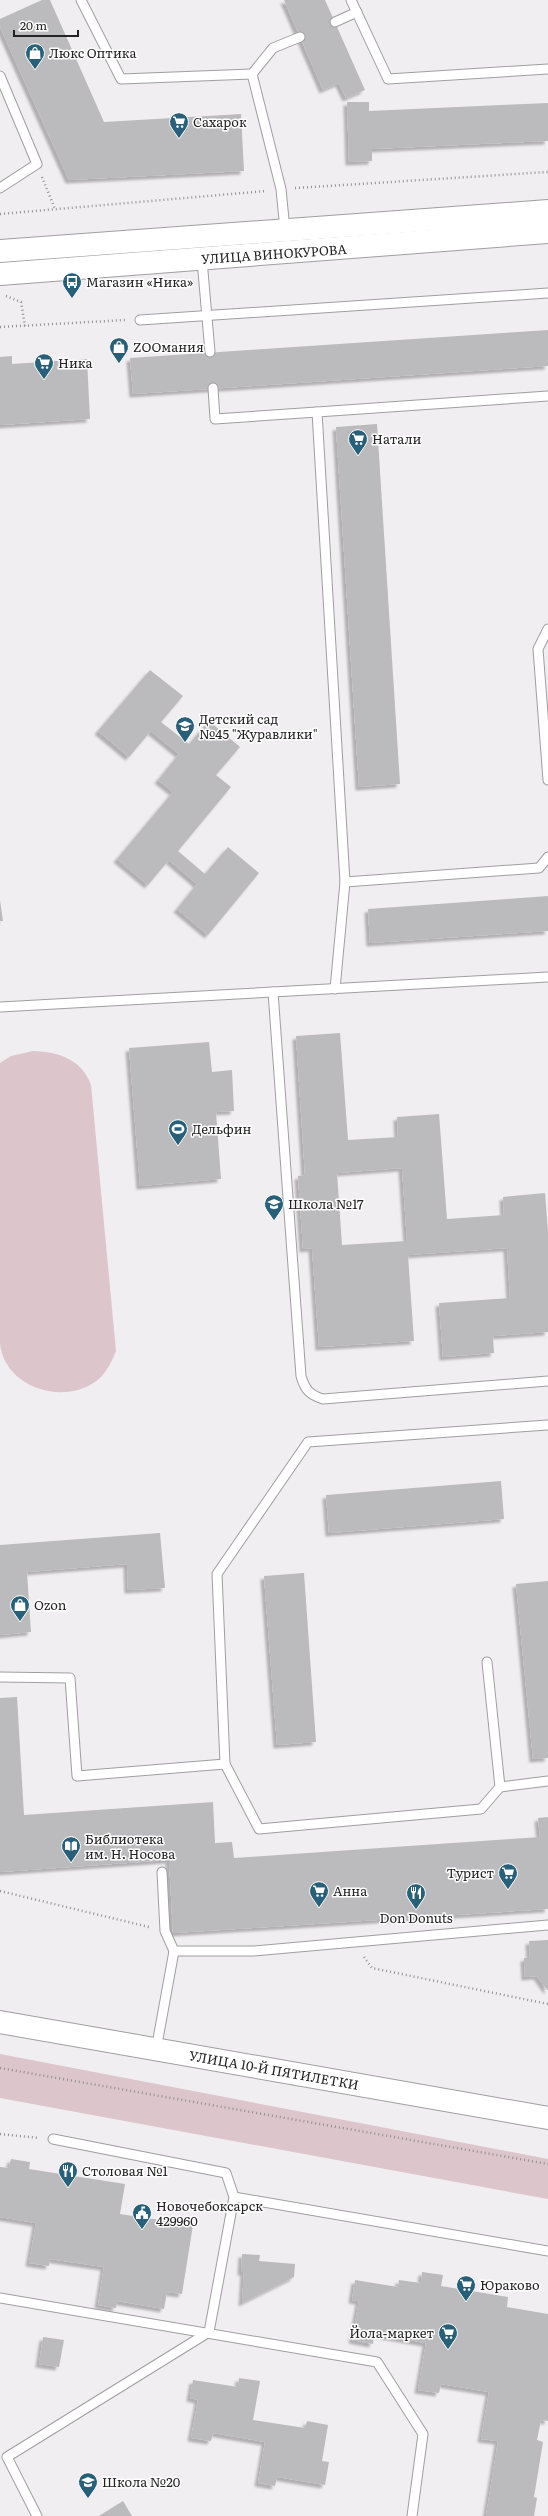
<svg xmlns="http://www.w3.org/2000/svg" width="548" height="2516" font-family="Literata,serif">
	<defs>
		<filter id="shadow"><feDropShadow dx="-3.5" dy="3.5" stdDeviation="1" flood-color="#0004"/></filter>
	</defs>
	<rect width="100%" height="100%" fill="#f1eef1"/>
	<g fill="#dcc5cb">
		<path d="M 33,1051 C 59,1052 81,1059 91,1085 L 116,1351 C 112,1361 108,1369 101,1377 C 68,1408 4,1389 0,1343 L 0,1063 L 11,1056 Z"/>
		<path d="M 0,2054 L 548,2159 L 548,2199 L 0,2098 Z"/>
	</g>
	<g fill="#bbbabd" fill-rule="evenodd" filter="url(#shadow)">
		<path d="M 42,0 L 50,0 L 104,122 L 241,114 L 244,171 L 69,180 L 0,27 L 0,19 Z"/>
		<path d="M 284,0 L 325,0 L 365,90 L 346,98 L 339,83 L 323,90 Z"/>
		<path d="M 347,102 L 369,102 L 369,111 L 548,103 L 548,141 L 372,149 L 372,161 L 349,162 Z"/>
		<path d="M 548,330 L 548,366 L 133,394 L 130,358 Z"/>
		<path d="M 12,356 L 12,364 L 87,359 L 90,419 L 0,425 L 0,357 Z"/>
		<path d="M 377,424 L 400,784 L 359,787 L 336,427 Z"/>
		<path d="M 150,670 L 183,696 L 161,722 L 189,744 L 209,721 L 240,747 L 216,775 L 231,787 L 178,851 L 205,874 L 228,847 L 259,873 L 208,935 L 177,909 L 197,884 L 169,860 L 148,885 L 117,859 L 173,792 L 158,780 L 179,754 L 151,731 L 129,757 L 98,731 Z"/>
		<path d="M 548,896 L 548,931 L 370,943 L 368,909 Z"/>
		<path d="M 0,900 L 3,921 L 0,921 Z"/>
		<path d="M 340,1033 L 348,1140 L 398,1137 L 397,1117 L 439,1114 L 447,1219 L 504,1215 L 503,1197 L 545,1193 L 548,1232 L 548,1332 L 493,1336 L 494,1353 L 443,1357 L 439,1303 L 510,1298 L 507,1248 L 408,1255 L 414,1341 L 319,1347 L 312,1248 L 303,1249 L 298,1176 L 305,1175 L 296,1036 ZM 402,1168 L 407,1241 L 342,1245 L 337,1173 Z"/>
		<path d="M 209,1042 L 212,1072 L 232,1070 L 234,1111 L 216,1112 L 221,1179 L 140,1186 L 129,1048 Z"/>
		<path d="M 501,1481 L 504,1519 L 329,1533 L 326,1495 Z"/>
		<path d="M 160,1533 L 165,1588 L 128,1590 L 127,1564 L 27,1572 L 31,1632 L 0,1635 L 0,1545 Z"/>
		<path d="M 304,1573 L 316,1742 L 277,1745 L 264,1576 Z"/>
		<path d="M 548,1581 L 548,1758 L 533,1759 L 516,1584 Z"/>
		<path d="M 17,1697 L 24,1815 L 213,1802 L 215,1843 L 232,1842 L 234,1858 L 540,1837 L 538,1818 L 548,1817 L 548,1909 L 173,1933 L 169,1860 L 0,1872 L 0,1698 Z"/>
		<path d="M 548,1940 L 548,1990 L 547,1990 L 537,1976 L 525,1977 L 524,1958 L 530,1957 L 529,1941 Z"/>
		<path d="M 11,2159 L 30,2162 L 29,2169 L 125,2184 L 120,2214 L 193,2225 L 182,2294 L 167,2292 L 164,2309 L 117,2301 L 116,2308 L 98,2305 L 104,2267 L 50,2259 L 49,2266 L 29,2263 L 36,2223 L 0,2217 L 0,2167 L 9,2168 Z"/>
		<path d="M 242,2254 L 260,2255 L 259,2261 L 295,2264 L 294,2277 L 242,2303 L 244,2272 L 241,2272 Z"/>
		<path d="M 422,2272 L 443,2275 L 441,2286 L 508,2297 L 507,2307 L 548,2314 L 548,2421 L 541,2420 L 537,2440 L 543,2442 L 534,2497 L 537,2498 L 534,2516 L 486,2516 L 498,2441 L 481,2439 L 489,2392 L 441,2384 L 439,2393 L 418,2390 L 426,2343 L 374,2334 L 373,2344 L 352,2340 L 359,2301 L 352,2300 L 355,2280 L 398,2287 L 399,2280 L 421,2283 Z"/>
		<path d="M 43,2337 L 64,2340 L 59,2367 L 39,2364 Z"/>
		<path d="M 239,2378 L 260,2381 L 253,2420 L 305,2428 L 307,2421 L 328,2425 L 322,2461 L 329,2462 L 325,2485 L 277,2477 L 275,2486 L 258,2483 L 265,2442 L 213,2433 L 211,2441 L 191,2438 L 198,2400 L 190,2398 L 193,2380 L 238,2387 Z"/>
		<path d="M 123,2501 L 132,2516 L 99,2516 Z"/>
	</g>
	<g fill="none" stroke-linecap="round" stroke-linejoin="round">
		<defs>
			<g id="lane">
				<path d="M 81,0 L 121,79 L 252,74 L 281,189 L 285,230"/>
				<path d="M 351,0 L 388,79 L 548,69"/>
				<path d="M 335,22 L 357,12"/>
				<path d="M 252,74 L 273,48 L 300,37"/>
				<path d="M 0,76 L 37,164 L 0,188"/>
				<path d="M 202,260 L 210,352"/>
				<path d="M 140,320 L 548,293"/>
				<path d="M 213,388 L 215,419 L 317,412"/>
				<path d="M 548,629 L 538,649 L 548,780"/>
				<path d="M 345,882 L 539,868 L 548,857"/>
				<path d="M 335,989 L 345,882 L 317,412 L 548,396"/>
				<path d="M 273,992 L 301,1376 C 305,1390 310,1395 323,1399 L 548,1381"/>
				<path d="M 0,1007 L 548,977"/>
				<path d="M 0,1677 L 70,1678 L 77,1776 L 225,1764 L 217,1574 L 308,1442 L 548,1425"/>
				<path d="M 225,1764 L 259,1829 L 481,1809 L 500,1787 L 487,1662"/>
				<path d="M 500,1787 L 548,1781"/>
				<path d="M 174,1951 L 253,1951 L 548,1925"/>
				<path d="M 156,2050 L 174,1951 L 165,1931 L 162,1872"/>
				<path d="M 234,2197 L 548,2251"/>
				<path d="M 0,2298 L 377,2362 L 423,2434 L 412,2516"/>
				<path d="M 37,2516 L 7,2457 L 209,2332 L 234,2197 L 226,2173 L 53,2139"/>
			</g>
			<g id="secondary">
				<path d="M 0,251 L 548,211"/>
				<path d="M 0,274 L 548,232"/>
				<path d="M 0,2022 L 548,2118"/>
			</g>
		</defs>
		<use href="#lane" stroke="#a09ea1" stroke-width="11"/>
		<use href="#secondary" stroke="#a09ea1" stroke-width="24"/>
		<g stroke="#929092" stroke-width="2.5" stroke-dasharray="1 3" stroke-linecap="butt">
			<path d="M 42,177 L 55,209"/>
			<path d="M 295,188 L 548,172"/>
			<path d="M 0,214 L 266,191"/>
			<path d="M 6,296 L 21,302 L 25,326"/>
			<path d="M 0,327 L 126,320"/>
			<path d="M 0,1891 L 149,1927"/>
			<path d="M 364,1957 L 372,1968 L 548,2004"/>
			<path d="M 0,2068 L 548,2164"/>
			<path d="M 0,2134 L 39,2138"/>
		</g>
		<use href="#lane" stroke="#fff" stroke-width="9"/>
		<use href="#secondary" stroke="#fff" stroke-width="22"/>
	</g>
	<defs>
		<symbol id="shop-pin" viewBox="-11 -11 22 30"><path d="M0 17L-7.5 6A9.5 9.5 0 1 1 7.5 6Z" fill="#28607a" stroke="#fff"/><path d="M-5-2.5h2.3a2.7 3.5 0 0 1 5.4 0H5L5.5 6h-11ZM-1.5-2.5h3a1.5 2.3 0 0 0-3 0Z" fill="#fff"/></symbol>
		<symbol id="supermarket-pin" viewBox="-11 -11 22 30"><path d="M0 17L-7.5 6A9.5 9.5 0 1 1 7.5 6Z" fill="#28607a" stroke="#fff"/><path d="M-6-5.5h2.5l.6 2H6L4.5 2H-2.5L-4.4-4H-6ZM-1.5 3.2a1.3 1.3 0 1 0 .1 0ZM3 3.2a1.3 1.3 0 1 0 .1 0Z" fill="#fff"/></symbol>
		<symbol id="bus-pin" viewBox="-11 -11 22 30"><path d="M0 17L-7.5 6A9.5 9.5 0 1 1 7.5 6Z" fill="#28607a" stroke="#fff"/><path d="M-5-6H5V4H4V6H2V4H-2V6H-4V4H-5ZM-3.5-4V0h7V-4ZM-3.5 1.2v1.5H-2V1.2ZM2 1.2v1.5H3.5V1.2Z" fill="#fff"/></symbol>
		<symbol id="school-pin" viewBox="-11 -11 22 30"><path d="M0 17L-7.5 6A9.5 9.5 0 1 1 7.5 6Z" fill="#28607a" stroke="#fff"/><path d="M0-5L7-2L0 1L-7-2ZM-4 1L0 2.5L4 1V4Q0 6-4 4Z" fill="#fff"/></symbol>
		<symbol id="stadium-pin" viewBox="-11 -11 22 30"><path d="M0 17L-7.5 6A9.5 9.5 0 1 1 7.5 6Z" fill="#28607a" stroke="#fff"/><path d="M0-5a6.5 5 0 1 0 0 10a6.5 5 0 1 0 0-10ZM-3.5-1.8h7v3.6h-7Z" fill="#fff"/></symbol>
		<symbol id="library-pin" viewBox="-11 -11 22 30"><path d="M0 17L-7.5 6A9.5 9.5 0 1 1 7.5 6Z" fill="#28607a" stroke="#fff"/><path d="M-6-4Q-3-5.5-.7-3.5V5Q-3 3-6 4ZM6-4Q3-5.5 .7-3.5V5Q3 3 6 4Z" fill="#fff"/></symbol>
		<symbol id="restaurant-pin" viewBox="-11 -11 22 30"><path d="M0 17L-7.5 6A9.5 9.5 0 1 1 7.5 6Z" fill="#28607a" stroke="#fff"/><path d="M-5-6h1v4h1v-4h1v4h1v-4h1v5L-1.5 .5V6h-2V.5L-5-1ZM5-6V6H3V1.5H1.5Q1.5-4 5-6Z" fill="#fff"/></symbol>
		<symbol id="civic-pin" viewBox="-11 -11 22 30"><path d="M0 17L-7.5 6A9.5 9.5 0 1 1 7.5 6Z" fill="#28607a" stroke="#fff"/><path d="M-.6-6.5H3V-4.5H.6V-3L4-1V1h2V6H-6V1h2V-1L-.6-3ZM-1.2 2.5V6h2.4V2.5Z" fill="#fff"/></symbol>
	</defs>
	<g fill-rule="evenodd">
		<use href="#shop-pin" x="24" y="42" width="22" height="30"/>
		<use href="#supermarket-pin" x="168" y="111" width="22" height="30"/>
		<use href="#bus-pin" x="61" y="271" width="22" height="30"/>
		<use href="#shop-pin" x="108" y="336" width="22" height="30"/>
		<use href="#supermarket-pin" x="33" y="352" width="22" height="30"/>
		<use href="#supermarket-pin" x="347" y="428" width="22" height="30"/>
		<use href="#school-pin" x="174" y="715" width="22" height="30"/>
		<use href="#stadium-pin" x="167" y="1118" width="22" height="30"/>
		<use href="#school-pin" x="263" y="1193" width="22" height="30"/>
		<use href="#shop-pin" x="9" y="1594" width="22" height="30"/>
		<use href="#library-pin" x="60" y="1835" width="22" height="30"/>
		<use href="#supermarket-pin" x="497" y="1862" width="22" height="30"/>
		<use href="#supermarket-pin" x="308" y="1880" width="22" height="30"/>
		<use href="#restaurant-pin" x="405" y="1882" width="22" height="30"/>
		<use href="#restaurant-pin" x="57" y="2160" width="22" height="30"/>
		<use href="#civic-pin" x="131" y="2202" width="22" height="30"/>
		<use href="#supermarket-pin" x="455" y="2274" width="22" height="30"/>
		<use href="#supermarket-pin" x="437" y="2322" width="22" height="30"/>
		<use href="#school-pin" x="77" y="2471" width="22" height="30"/>
	</g>
	<g text-anchor="middle" stroke-width="3" stroke-linejoin="round" paint-order="stroke">
		<g font-size="13" fill="#242324" stroke="#fff" text-anchor="start">
			<text x="49" y="58">Люкс Оптика</text>
			<text x="193" y="127">Сахарок</text>
			<text x="86" y="287">Магазин «Ника»</text>
			<text x="133" y="352">ZOOмания</text>
			<text x="58" y="368">Ника</text>
			<text x="372" y="444">Натали</text>
			<text x="199" y="724">Детский сад<tspan x="199" dy="15">№45 "Журавлики"</tspan></text>
			<text x="192" y="1134">Дельфин</text>
			<text x="288" y="1209">Школа №17</text>
			<text x="34" y="1610">Ozon</text>
			<text x="85" y="1844">Библиотека<tspan x="85" dy="15">им. Н. Носова</tspan></text>
			<text x="494" y="1878" text-anchor="end">Турист</text>
			<text x="333" y="1896">Анна</text>
			<text x="416" y="1923" text-anchor="middle">Don Donuts</text>
			<text x="82" y="2176">Столовая №1</text>
			<text x="156" y="2211">Новочебоксарск<tspan x="156" dy="15">429960</tspan></text>
			<text x="480" y="2290">Юраково</text>
			<text x="434" y="2338" text-anchor="end">Йола-маркет</text>
			<text x="102" y="2487">Школа №20</text>
		</g>
		<g font-size="13" fill="#242324" stroke="#fff">
			<text transform="translate(274 254) rotate(-4)" y="5">УЛИЦА ВИНОКУРОВА</text>
			<text transform="translate(274 2070) rotate(10)" y="5">УЛИЦА 10-Й ПЯТИЛЕТКИ</text>
		</g>
	</g>
	<path d="M14 30v6h64v-6" fill="none" stroke="#242324" stroke-width="2"/>
	<text x="20" y="30" font-size="12" fill="#242324" stroke="#ffffff" stroke-width="3" paint-order="stroke">20 m</text>
</svg>
